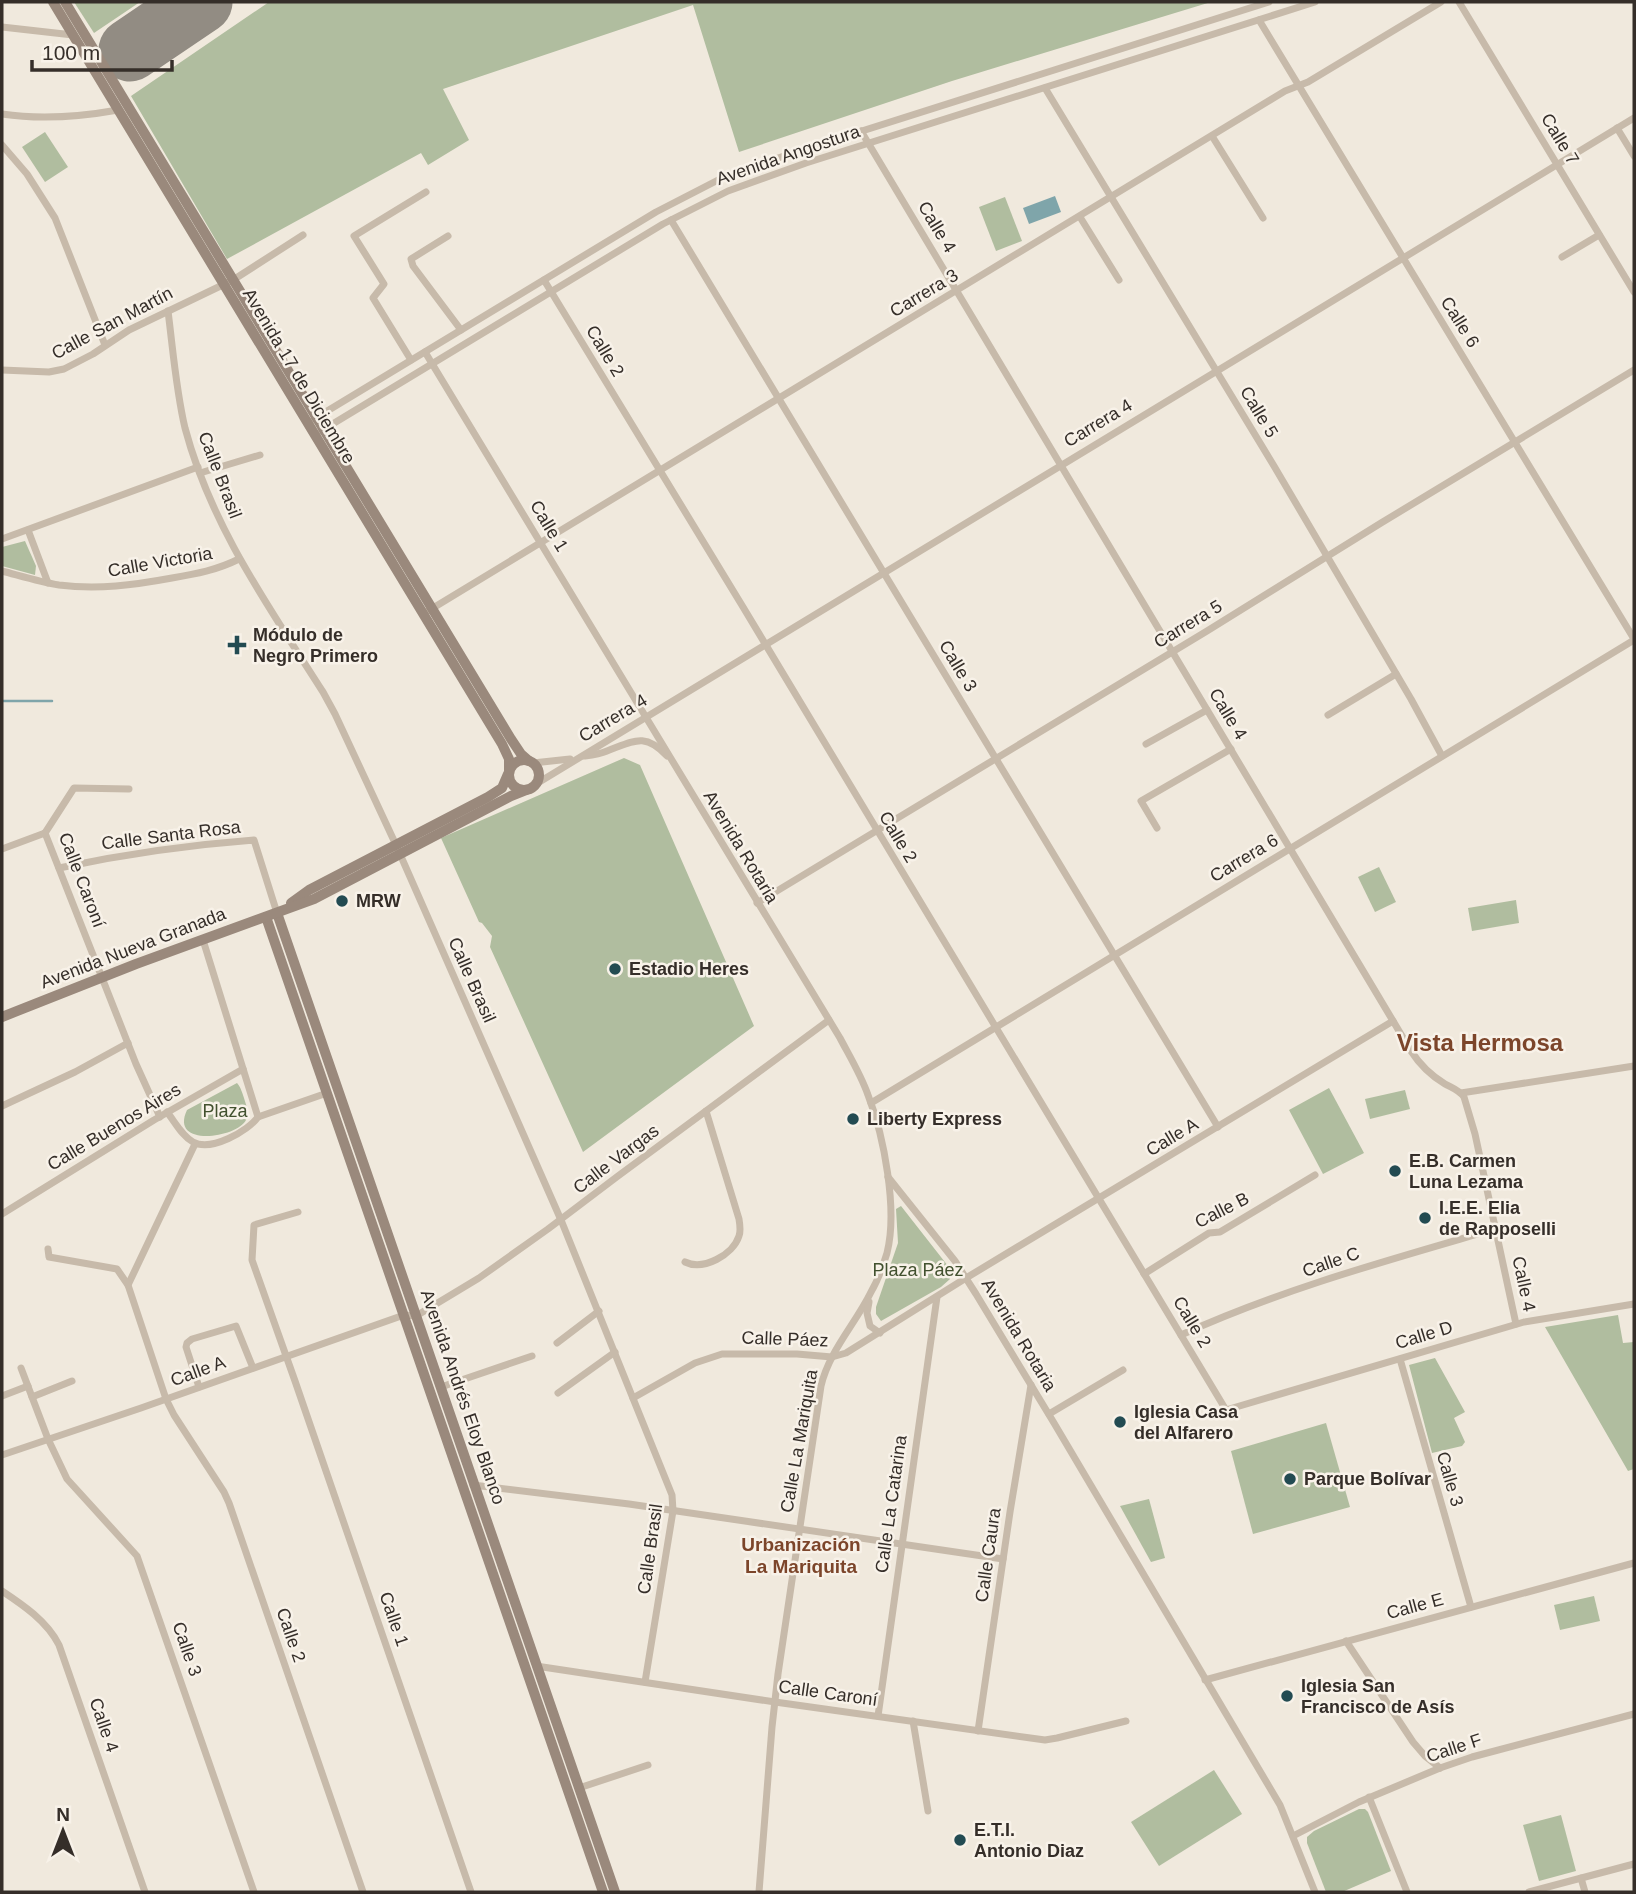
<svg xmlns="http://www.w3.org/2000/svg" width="1636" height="1894" font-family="Arial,sans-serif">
	<rect width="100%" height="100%" fill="#f0e9dd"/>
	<g fill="#b0bd9f">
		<path d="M 74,2 L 140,2 L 94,33 Z"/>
		<path d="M 269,2 L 1211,2 L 952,81 L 739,152 L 693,5 L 443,89 L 469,140 L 428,165 L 421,153 L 227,259 L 131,96 Z"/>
		<path d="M 45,132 L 68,167 L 45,182 L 22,147 Z"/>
		<path d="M 1005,197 L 1022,241 L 996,251 L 979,207 Z"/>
		<path d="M 25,541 L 36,566 L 35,575 L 2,566 L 2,547 Z"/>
		<path d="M 624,758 L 640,765 L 754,1026 L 583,1152 L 490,947 L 492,936 L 482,923 L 479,922 L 441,838 Z"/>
		<path d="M 1379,867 L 1396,902 L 1375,912 L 1358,877 Z"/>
		<path d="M 1516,900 L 1519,923 L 1472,931 L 1468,908 Z"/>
		<path d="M 237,1083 C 241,1088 242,1092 244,1098 C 246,1105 250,1113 246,1120 C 237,1138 169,1148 187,1110 Z"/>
		<path d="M 1329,1088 L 1364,1153 L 1323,1174 L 1289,1110 Z"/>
		<path d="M 1405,1090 L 1410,1109 L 1370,1119 L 1365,1099 Z"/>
		<path d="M 901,1206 L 948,1266 L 951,1272 L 950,1279 L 941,1287 L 881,1321 L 876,1314 L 876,1307 L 898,1243 L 896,1209 Z"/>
		<path d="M 1618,1315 L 1623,1343 L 1634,1342 L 1634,1469 L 1628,1471 L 1545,1327 Z"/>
		<path d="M 1435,1358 L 1465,1412 L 1454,1418 L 1465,1442 L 1462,1446 L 1432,1453 L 1409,1365 Z"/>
		<path d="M 1326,1423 L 1350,1507 L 1253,1534 L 1231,1451 Z"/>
		<path d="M 1149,1499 L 1165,1558 L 1151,1562 L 1120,1506 Z"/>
		<path d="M 1594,1596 L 1600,1621 L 1560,1630 L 1554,1605 Z"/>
		<path d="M 1214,1770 L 1242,1814 L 1159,1866 L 1131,1822 Z"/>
		<path d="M 1359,1809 L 1365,1809 L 1368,1812 L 1391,1871 L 1342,1892 L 1326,1892 L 1307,1843 L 1307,1837 L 1314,1831 Z"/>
		<path d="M 1561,1815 L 1576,1871 L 1539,1881 L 1523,1825 Z"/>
	</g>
	<path fill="#7fa5aa" d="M 1055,196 L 1061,212 L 1029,224 L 1023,208 Z"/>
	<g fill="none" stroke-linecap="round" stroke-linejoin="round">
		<path stroke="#7fa5aa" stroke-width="2.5" d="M 2,701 L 52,701"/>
		<path stroke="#928c83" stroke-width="63" d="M 130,50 L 201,2"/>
		<g stroke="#c7baaa" stroke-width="7">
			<path d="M 1459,2 L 1634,292"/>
			<path d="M 1259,20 L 1634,639"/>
			<path d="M 2,27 L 73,35"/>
			<path d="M 1045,88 L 1274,466 L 1411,699 L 1442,756"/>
			<path d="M 2,114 C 42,120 79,117 118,110"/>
			<path d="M 1617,128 L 1634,156"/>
			<path d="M 861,131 L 1411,1051 C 1420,1065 1430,1075 1445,1084 C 1452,1088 1459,1090 1464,1097 L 1475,1134 L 1516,1324"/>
			<path d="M 1212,136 L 1263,218"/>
			<path d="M 2,145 L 27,174 L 55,218 L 105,345"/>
			<path d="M 1080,217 L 1119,280"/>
			<path d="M 671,220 L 1218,1127"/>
			<path d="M 448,236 L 411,259 L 413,266 L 461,330"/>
			<path d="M 1562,257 L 1599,235"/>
			<path d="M 544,280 L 743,607 L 1226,1410 L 1524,1322 L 1634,1304"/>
			<path d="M 168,311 C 173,350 176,390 185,428 C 211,526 269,607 323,692 L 335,714 L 396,845 L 561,1220 L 672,1495 L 673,1511 L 645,1682"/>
			<path d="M 425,352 C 564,580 701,810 840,1038 C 850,1057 861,1075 868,1095 C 884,1136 898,1210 887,1253 C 883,1266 878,1280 871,1292 C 856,1323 829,1351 821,1386 L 778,1674 L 772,1727 L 759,1892"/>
			<path d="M 411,360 L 373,298 L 384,284 L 354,236 L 426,192"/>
			<path d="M 2,370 L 49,372 L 64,369 L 93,354 L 129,330 L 233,280 L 303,235"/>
			<path d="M 314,419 L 656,212 L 722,178 L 754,166 L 802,150 L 1269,2"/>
			<path d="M 321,431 L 663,224 L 728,191 L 806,163 L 1315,2"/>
			<path d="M 200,473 L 260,455"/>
			<path d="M 28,530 L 48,583"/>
			<path d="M 2,539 L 198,467"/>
			<path d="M 2,571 C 21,576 40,582 59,585 C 98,590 134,585 172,578 C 196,574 217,570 239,559"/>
			<path d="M 428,611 L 1285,91 L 1308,82 L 1441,2"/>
			<path d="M 1328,715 L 1396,674"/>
			<path d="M 1146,744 L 1207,710"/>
			<path d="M 585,756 C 593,755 600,754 607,751 C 634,741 645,732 667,756"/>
			<path d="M 533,763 L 570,759"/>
			<path d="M 536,784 L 1634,118"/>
			<path d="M 1157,828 L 1141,801 L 1231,749"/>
			<path d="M 45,833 L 136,1064 L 160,1117"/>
			<path d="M 45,833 L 74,788 L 129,789"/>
			<path d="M 2,849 L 45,833"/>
			<path d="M 59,868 C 124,854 188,845 254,840 L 277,913"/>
			<path d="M 757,903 L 1207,631 L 1381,523 L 1634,370"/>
			<path d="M 203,940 L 258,1117"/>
			<path d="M 1461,1093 L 1634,1066"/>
			<path d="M 871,1103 L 1634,640"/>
			<path d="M 2,1106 L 75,1072 L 128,1043"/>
			<path d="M 167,1112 C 175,1122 182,1136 193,1142 C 211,1152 248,1131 258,1117 L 327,1093"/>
			<path d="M 195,1144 L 128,1285 L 166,1399 L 174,1415 L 224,1492 L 229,1503 L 363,1892"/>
			<path d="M 888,1177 L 955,1261 L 976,1294 L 1054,1423 L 1280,1805 L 1315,1892"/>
			<path d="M 298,1212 L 254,1225 L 252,1260 L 295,1381 L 471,1892"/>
			<path d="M 2,1214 L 154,1120 L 243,1069"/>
			<path d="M 48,1249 L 49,1257 L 117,1269 L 128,1285"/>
			<path d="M 685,1262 C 703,1271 733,1255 739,1236 C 741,1231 740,1225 739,1219 L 706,1111"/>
			<path d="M 1144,1274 L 1209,1233 L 1220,1232 L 1315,1175"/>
			<path d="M 869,1302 L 867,1313 L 870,1326 L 880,1333"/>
			<path d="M 1181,1335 C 1282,1289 1389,1260 1495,1229"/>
			<path d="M 557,1343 L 599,1311"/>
			<path d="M 1400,1359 L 1471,1607"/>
			<path d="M 21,1368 L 48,1439 L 67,1479 L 137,1556 L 254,1892"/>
			<path d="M 199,1387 L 186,1347 L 187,1343 L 192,1339 L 236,1326 L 253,1368"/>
			<path d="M 441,1387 L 532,1356"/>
			<path d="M 558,1393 L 615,1352"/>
			<path d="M 2,1396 L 28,1386"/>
			<path d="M 32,1397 L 72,1381"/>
			<path d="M 633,1398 L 695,1363 L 722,1354 L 797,1354 L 832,1357 L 846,1353 L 966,1278 L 1393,1021"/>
			<path d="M 1049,1414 L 1123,1370"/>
			<path d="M 2,1455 L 141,1408 L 404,1315 L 416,1316 L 479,1278 L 548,1229 L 618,1176 L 829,1020"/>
			<path d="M 473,1485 L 629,1504 L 1003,1559"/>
			<path d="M 2,1591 C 23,1605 47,1621 59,1645 L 145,1892"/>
			<path d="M 1346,1641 L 1413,1742 L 1425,1756 L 1440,1768"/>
			<path d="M 536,1666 L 775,1702 L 1045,1740 L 1057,1738 L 1126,1721"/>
			<path d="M 1205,1680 L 1634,1563"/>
			<path d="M 878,1716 L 937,1297"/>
			<path d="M 913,1721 L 928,1811"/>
			<path d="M 978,1731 L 1010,1512 L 1031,1385"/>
			<path d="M 579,1788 L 648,1765"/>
			<path d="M 1369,1797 L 1407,1892"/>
			<path d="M 1293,1836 L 1359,1802 L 1440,1768 L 1472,1757 L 1634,1714"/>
			<path d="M 1581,1878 L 1585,1892"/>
			<path d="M 1529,1892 L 1634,1864"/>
		</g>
		<g stroke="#9a897c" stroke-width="10">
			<path d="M 53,2 L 502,744 L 509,759 L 509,770"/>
			<path d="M 65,2 L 511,739 L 521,754 L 529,761"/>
			<circle cx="524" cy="775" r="15"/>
			<path d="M 291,903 L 309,890 L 488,797 L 502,788 L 508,774"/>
			<path d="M 277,913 L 615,1892"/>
			<path d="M 266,917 L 603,1892"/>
			<path d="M 2,1017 L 136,964 L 314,899 L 511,796 L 526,790"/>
		</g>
	</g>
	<g fill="#234b52" stroke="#f8f2e9" stroke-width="2.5">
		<path d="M233.5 634.5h7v7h7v7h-7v7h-7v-7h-7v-7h7z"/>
		<circle cx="342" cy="901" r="7"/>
		<circle cx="615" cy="969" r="7"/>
		<circle cx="853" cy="1119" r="7"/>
		<circle cx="1395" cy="1171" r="7"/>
		<circle cx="1425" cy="1218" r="7"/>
		<circle cx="1120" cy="1422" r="7"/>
		<circle cx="1290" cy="1479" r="7"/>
		<circle cx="1287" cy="1696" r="7"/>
		<circle cx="960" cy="1840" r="7"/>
	</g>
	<g text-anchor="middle" stroke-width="5" stroke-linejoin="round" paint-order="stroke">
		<g font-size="18" fill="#352e29" stroke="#f8f2e9">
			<text transform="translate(1560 139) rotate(59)" y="6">Calle 7</text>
			<text transform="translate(788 155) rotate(-19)" y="6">Avenida Angostura</text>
			<text transform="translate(937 227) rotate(59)" y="6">Calle 4</text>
			<text transform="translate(924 293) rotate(-31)" y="6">Carrera 3</text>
			<text transform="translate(1460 322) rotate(58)" y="6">Calle 6</text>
			<text transform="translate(112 323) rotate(-28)" y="6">Calle San Martín</text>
			<text transform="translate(605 351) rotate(59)" y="6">Calle 2</text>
			<text transform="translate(299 376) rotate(59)" y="6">Avenida 17 de Diciembre</text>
			<text transform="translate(1259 412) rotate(59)" y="6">Calle 5</text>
			<text transform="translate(1098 423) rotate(-31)" y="6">Carrera 4</text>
			<text transform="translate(220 475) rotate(69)" y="6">Calle Brasil</text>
			<text transform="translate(549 526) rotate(59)" y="6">Calle 1</text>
			<text transform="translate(160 562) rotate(-10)" y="6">Calle Victoria</text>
			<text transform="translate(1188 624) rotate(-31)" y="6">Carrera 5</text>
			<text transform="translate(958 666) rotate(59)" y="6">Calle 3</text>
			<text transform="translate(1228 714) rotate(59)" y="6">Calle 4</text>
			<text transform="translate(613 718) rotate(-31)" y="6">Carrera 4</text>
			<text transform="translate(171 835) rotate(-7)" y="6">Calle Santa Rosa</text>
			<text transform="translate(898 837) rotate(59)" y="6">Calle 2</text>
			<text transform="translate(741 847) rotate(59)" y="6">Avenida Rotaria</text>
			<text transform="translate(1244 858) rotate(-31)" y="6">Carrera 6</text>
			<text transform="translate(82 880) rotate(69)" y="6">Calle Caroní</text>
			<text transform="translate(133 948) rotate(-21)" y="6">Avenida Nueva Granada</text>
			<text transform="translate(472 980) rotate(66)" y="6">Calle Brasil</text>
			<text transform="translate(114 1127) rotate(-31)" y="6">Calle Buenos Aires</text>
			<text transform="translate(1172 1137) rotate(-31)" y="6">Calle A</text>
			<text transform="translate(616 1159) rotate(-37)" y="6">Calle Vargas</text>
			<text transform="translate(1222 1210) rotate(-27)" y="6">Calle B</text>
			<text transform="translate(1331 1262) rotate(-19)" y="6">Calle C</text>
			<text transform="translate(1524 1284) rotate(78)" y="6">Calle 4</text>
			<text transform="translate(1192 1322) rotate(59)" y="6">Calle 2</text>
			<text transform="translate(1019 1335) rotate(59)" y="6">Avenida Rotaria</text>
			<text transform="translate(1424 1335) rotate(-17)" y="6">Calle D</text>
			<text transform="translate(785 1339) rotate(2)" y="6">Calle Páez</text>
			<text transform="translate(198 1371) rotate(-20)" y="6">Calle A</text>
			<text transform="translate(463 1397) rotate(71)" y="6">Avenida Andrés Eloy Blanco</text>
			<text transform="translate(799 1441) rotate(-80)" y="6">Calle La Mariquita</text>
			<text transform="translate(1450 1479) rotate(74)" y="6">Calle 3</text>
			<text transform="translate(891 1504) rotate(-82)" y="6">Calle La Catarina</text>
			<text transform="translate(650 1549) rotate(-82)" y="6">Calle Brasil</text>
			<text transform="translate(988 1555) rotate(-82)" y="6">Calle Caura</text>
			<text transform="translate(1415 1606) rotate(-15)" y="6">Calle E</text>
			<text transform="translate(394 1619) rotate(71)" y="6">Calle 1</text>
			<text transform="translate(291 1635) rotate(71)" y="6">Calle 2</text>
			<text transform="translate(187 1649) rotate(71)" y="6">Calle 3</text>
			<text transform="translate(828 1693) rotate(8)" y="6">Calle Caroní</text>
			<text transform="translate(104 1725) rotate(71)" y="6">Calle 4</text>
			<text transform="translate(1454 1748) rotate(-18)" y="6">Calle F</text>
		</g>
		<g font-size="18" font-weight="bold" fill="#352e29" stroke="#f8f2e9" text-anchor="start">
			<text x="253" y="641">Módulo de<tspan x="253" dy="21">Negro Primero</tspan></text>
			<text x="356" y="907">MRW</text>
			<text x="629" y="975">Estadio Heres</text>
			<text x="867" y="1125">Liberty Express</text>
			<text x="1409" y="1167">E.B. Carmen<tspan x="1409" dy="21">Luna Lezama</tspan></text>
			<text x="1439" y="1214">I.E.E. Elia<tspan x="1439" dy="21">de Rapposelli</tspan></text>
			<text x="1134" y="1418">Iglesia Casa<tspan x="1134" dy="21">del Alfarero</tspan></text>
			<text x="1304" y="1485">Parque Bolívar</text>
			<text x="1301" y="1692">Iglesia San<tspan x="1301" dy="21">Francisco de Asís</tspan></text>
			<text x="974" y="1836">E.T.I.<tspan x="974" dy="21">Antonio Diaz</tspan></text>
		</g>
		<g font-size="18" fill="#42512f" stroke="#f8f2e9">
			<text x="225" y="1117">Plaza</text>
			<text x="918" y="1276">Plaza Páez</text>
		</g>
		<g font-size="19" font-weight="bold" fill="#7c452a" stroke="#f8f2e9">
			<text x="801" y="1551">Urbanización<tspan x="801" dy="22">La Mariquita</tspan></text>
		</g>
		<g font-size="24" font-weight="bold" fill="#7c452a" stroke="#f8f2e9">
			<text x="1480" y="1051">Vista Hermosa</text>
		</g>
	</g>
	<rect width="1636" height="1894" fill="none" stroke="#352e29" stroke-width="7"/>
	<g transform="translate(63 1831)" stroke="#f8f2e9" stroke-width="5" paint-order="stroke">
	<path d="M0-5L12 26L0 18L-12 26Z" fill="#352e29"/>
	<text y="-10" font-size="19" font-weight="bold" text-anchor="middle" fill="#352e29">N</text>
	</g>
	<path d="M32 60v10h140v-10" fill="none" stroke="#352e29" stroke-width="3.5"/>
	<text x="42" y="60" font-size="21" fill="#352e29" stroke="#f8f2e9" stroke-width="5" paint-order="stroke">100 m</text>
</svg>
